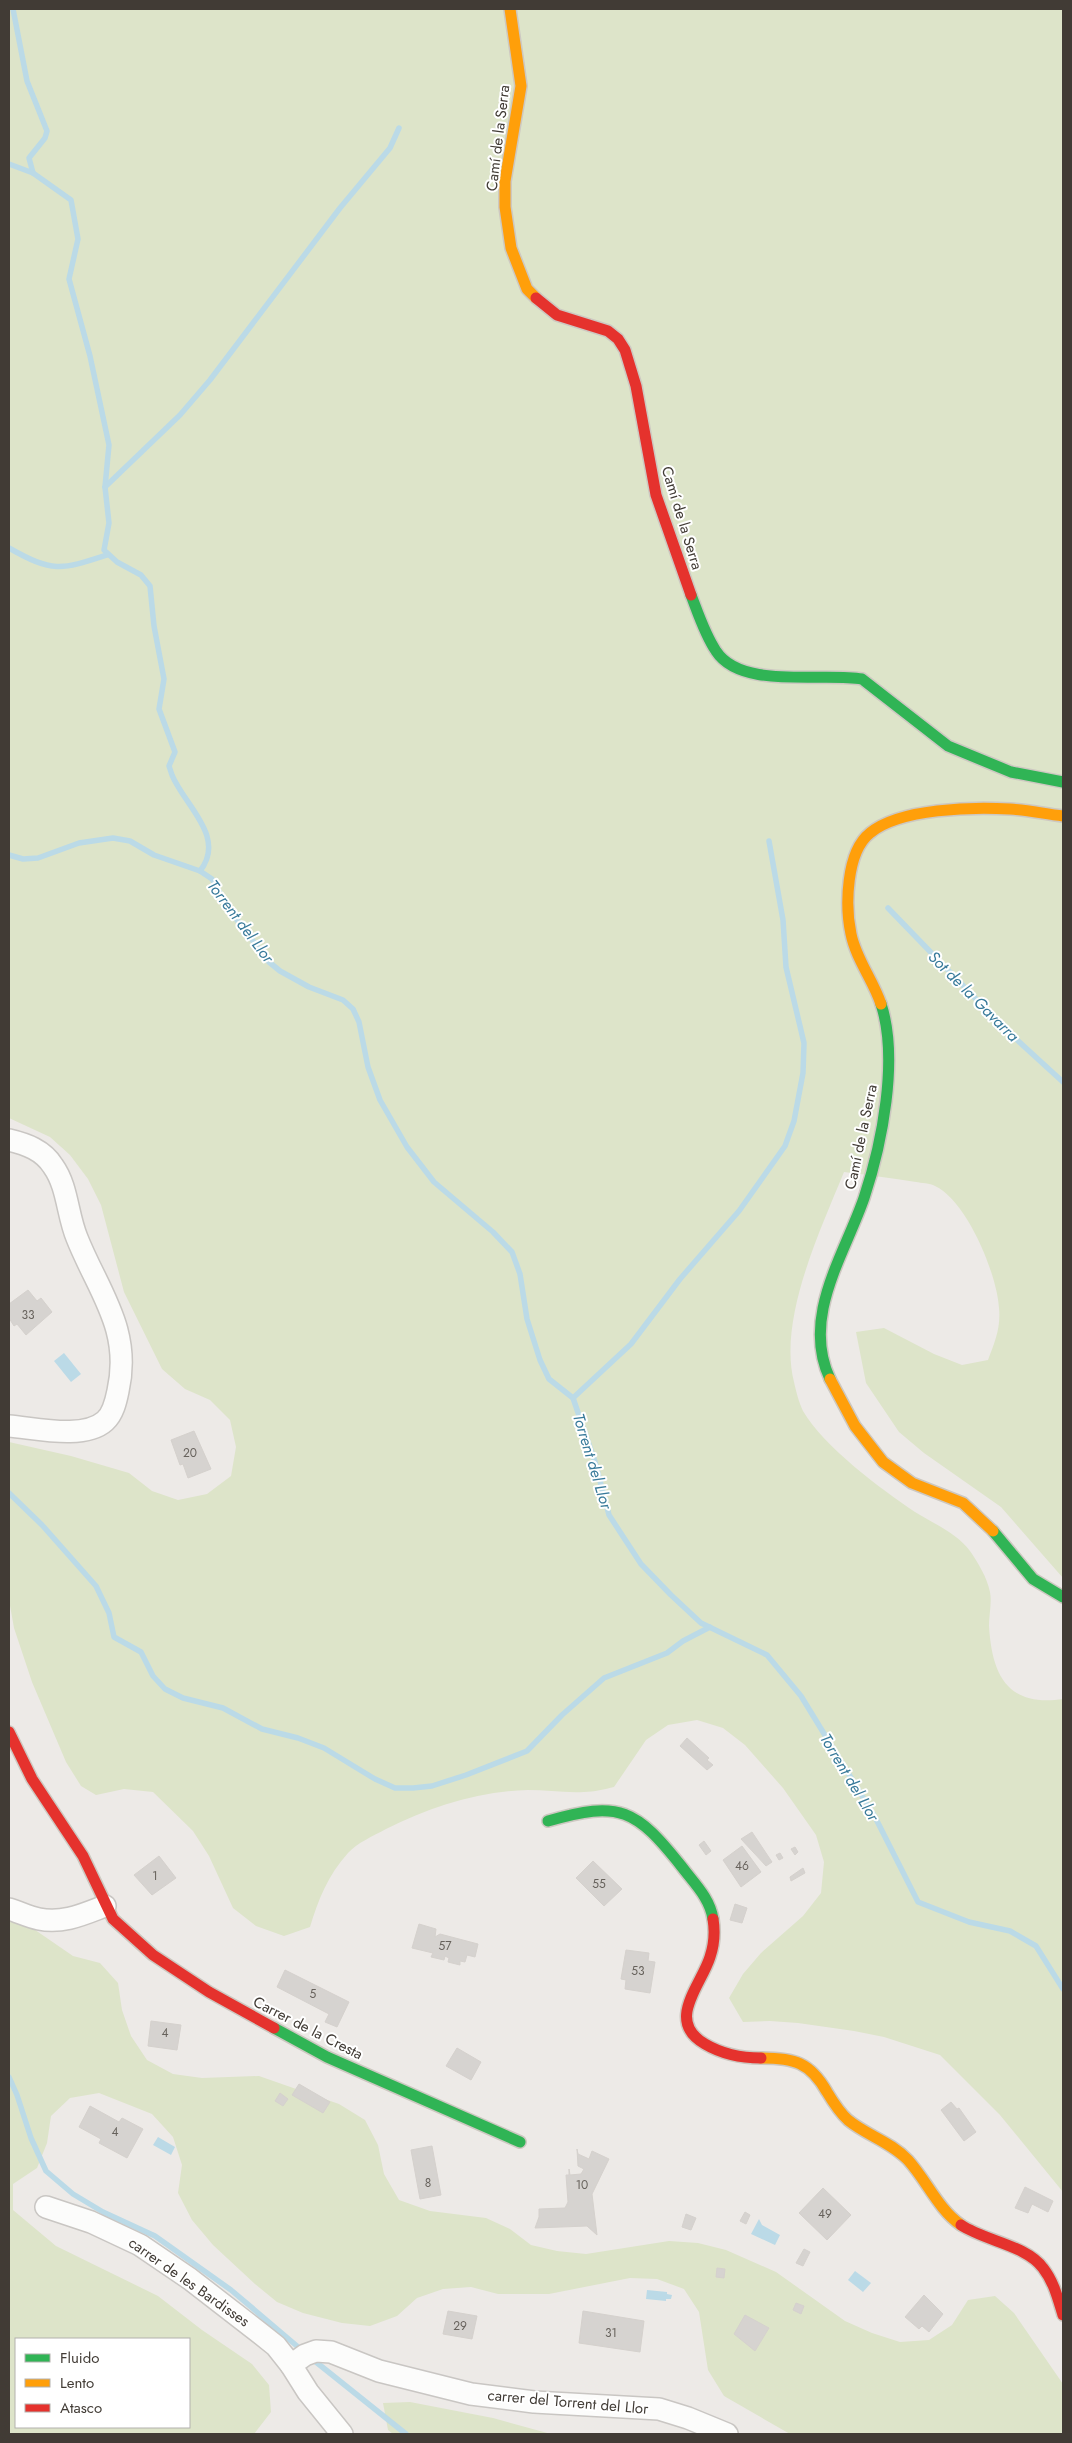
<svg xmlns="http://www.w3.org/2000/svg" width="1072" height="2443" font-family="Jost,sans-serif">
	<rect width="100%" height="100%" fill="#edeae7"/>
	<g fill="#dde4c9" fill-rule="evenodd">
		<path d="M 9,9 L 1063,9 L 1063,1578 L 1001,1507 L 924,1453 L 899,1432 L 866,1383 L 856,1332 L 884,1328 L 934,1354 L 962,1365 L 988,1360 C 995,1342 1001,1327 999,1308 C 997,1274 967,1201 935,1186 C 930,1183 921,1183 916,1182 C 892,1178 868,1175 844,1172 C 820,1231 778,1319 794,1382 C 796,1391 799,1403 803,1411 C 824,1447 881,1489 915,1512 C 934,1524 957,1533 970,1551 C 978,1563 987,1577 990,1592 C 992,1602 989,1615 989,1626 C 992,1676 1008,1707 1063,1699 L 1063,2192 L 1000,2115 L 940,2055 L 884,2037 L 854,2031 L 798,2023 L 770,2021 L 743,2022 L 729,1998 L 743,1974 L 761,1953 L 803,1916 L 821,1893 L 824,1862 L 816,1835 L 783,1788 L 745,1745 L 723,1728 L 697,1720 L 668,1725 L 646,1740 L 614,1787 C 605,1789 594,1792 584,1792 C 565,1793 546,1790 528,1790 C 478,1791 430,1807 386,1829 C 373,1836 357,1843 348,1853 C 328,1875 318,1900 310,1927 L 284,1936 L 256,1926 L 233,1908 L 209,1856 L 193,1831 L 153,1792 L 124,1789 L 96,1795 L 81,1786 L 66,1762 L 32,1682 L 14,1628 L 9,1600 L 9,1442 L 71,1456 L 129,1473 L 152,1491 L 178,1500 L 207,1494 L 231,1476 L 236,1447 L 230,1420 L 210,1400 L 185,1389 L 162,1369 L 124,1292 L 101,1205 L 88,1179 L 70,1155 L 50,1137 L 9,1118 Z"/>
		<path d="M 9,1912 L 73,1956 L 100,1963 L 118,1983 L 122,2010 L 131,2036 L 147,2060 L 173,2074 L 202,2078 L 259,2076 L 339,2104 L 365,2120 L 378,2145 L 384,2174 L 399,2200 L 430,2211 L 486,2218 L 510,2229 L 531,2245 L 557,2251 L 586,2254 L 669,2241 L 698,2243 L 726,2250 L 776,2272 L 845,2321 L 872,2333 L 900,2342 L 929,2340 L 952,2325 L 968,2300 L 995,2296 L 1014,2313 L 1063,2384 L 1063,2434 L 790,2434 L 724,2396 L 708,2370 L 699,2312 L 684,2289 L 657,2279 L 630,2278 L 549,2294 L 498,2294 L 471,2287 L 443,2289 L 417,2298 L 397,2316 L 370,2326 L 342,2323 L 303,2313 L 277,2302 L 255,2284 L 213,2245 L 192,2220 L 178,2193 L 182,2165 L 173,2137 L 152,2114 L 99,2093 L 70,2098 L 51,2116 L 47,2143 L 37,2168 L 13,2184 L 13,2210 L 56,2246 L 158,2296 L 202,2330 L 252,2364 L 269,2385 L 271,2412 L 254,2434 L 9,2434 ZM 16,2339 L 189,2339 L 189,2427 L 16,2427 Z"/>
		<path d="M 410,2402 L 493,2418 L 551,2434 L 393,2434 L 388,2430 L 383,2403 Z"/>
	</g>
	<g fill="#bbdae7">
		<path d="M 64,1353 L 81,1374 L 71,1382 L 54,1361 Z"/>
		<path d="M 158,2137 L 175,2147 L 171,2155 L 153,2145 Z"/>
		<path d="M 759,2219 L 762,2225 L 780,2235 L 775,2245 L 751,2234 Z"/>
		<path d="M 855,2271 L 871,2283 L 863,2292 L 848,2280 Z"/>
		<path d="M 647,2290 L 667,2292 L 667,2294 L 672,2295 L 671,2299 L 666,2299 L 666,2301 L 646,2299 Z"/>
	</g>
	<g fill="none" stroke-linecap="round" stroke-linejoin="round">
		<g stroke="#bbdae7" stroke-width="5.5">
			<path d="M 13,9 L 27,81 L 47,131 L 45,138 L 29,158 L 33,173"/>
			<path d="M 9,164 L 33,173 L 71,200 L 78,239 L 69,279 L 90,356 L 109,445 L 105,487 L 109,523 L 104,550 L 117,562 L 141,575 L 150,586 L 154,626 L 164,679 L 159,709 L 175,752 L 169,766 L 172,775 C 184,805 227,837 200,871"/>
			<path d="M 105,487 L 180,415 L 210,380 L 340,208 L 390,148 L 399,128"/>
			<path d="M 9,548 C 53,573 61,570 107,555"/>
			<path d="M 9,855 L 23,859 L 38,858 L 79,843 L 113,838 L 130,841 L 154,855 L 200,871 L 212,879 L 231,912 L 269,962 L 280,971 L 309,987 L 343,1000 L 353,1009 L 359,1022 L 368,1067 L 380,1100 L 407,1147 L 434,1182 L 493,1232 L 512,1252 L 520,1274 L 527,1319 L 540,1360 L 549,1379 L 573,1398 L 595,1462 L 609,1515 L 641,1564 L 671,1595 L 701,1623 L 767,1655 L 801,1696 L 875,1817 L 918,1902 L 969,1922 L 1010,1931 L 1036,1946 L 1063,1989"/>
			<path d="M 888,908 L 1003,1027 L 1063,1082"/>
			<path d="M 573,1398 L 631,1344 L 680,1279 L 739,1211 L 785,1146 L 794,1121 L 803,1073 L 804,1043 L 786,967 L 783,920 L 769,841"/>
			<path d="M 9,1493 L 42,1525 L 96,1586 L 109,1613 L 114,1637 L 141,1652 L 153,1676 L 165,1689 L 183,1698 L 223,1708 L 262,1729 L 298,1738 L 324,1748 L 375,1779 L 395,1788 L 413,1788 L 432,1786 L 466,1775 L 527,1751 L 562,1715 L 604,1678 L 667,1653 L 683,1641 L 710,1627"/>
			<path d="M 9,2077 L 17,2095 L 31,2138 L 46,2171 L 73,2194 L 103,2212 L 155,2236 L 231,2290 L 304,2352"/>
			<path d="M 311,2358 L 406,2434"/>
		</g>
	</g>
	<g fill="#d6d3d0" stroke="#d5d1cd">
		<path d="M 28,1290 L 37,1301 L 41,1298 L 52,1312 L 26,1335 L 17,1324 L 14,1326 L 9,1318 L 9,1304 Z"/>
		<path d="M 194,1431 L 211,1469 L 188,1478 L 183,1464 L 180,1465 L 171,1440 Z"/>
		<path d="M 687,1738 L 709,1758 L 707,1760 L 713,1765 L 707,1770 L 680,1746 Z"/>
		<path d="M 752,1832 L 772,1862 L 766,1866 L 741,1839 Z"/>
		<path d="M 704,1841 L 711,1851 L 706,1855 L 699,1845 Z"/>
		<path d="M 742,1846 L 761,1872 L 741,1887 L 723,1860 Z"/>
		<path d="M 795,1847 L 798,1852 L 795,1855 L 791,1849 Z"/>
		<path d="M 780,1853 L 783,1858 L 779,1860 L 776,1855 Z"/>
		<path d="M 159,1856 L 176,1878 L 152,1895 L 134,1875 Z"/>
		<path d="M 593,1861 L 622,1889 L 604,1906 L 576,1878 Z"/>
		<path d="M 803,1868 L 805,1873 L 791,1881 L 790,1877 Z"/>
		<path d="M 735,1904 L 747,1908 L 742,1923 L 730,1920 Z"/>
		<path d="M 419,1924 L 436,1929 L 435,1937 L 440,1934 L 478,1944 L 475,1957 L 467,1955 L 465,1962 L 460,1961 L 460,1965 L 448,1962 L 449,1958 L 445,1956 L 444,1960 L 431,1957 L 433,1953 L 412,1948 Z"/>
		<path d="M 626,1950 L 649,1953 L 648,1961 L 655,1962 L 650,1993 L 625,1989 L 626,1980 L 621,1979 Z"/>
		<path d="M 285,1970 L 349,2002 L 337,2027 L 325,2022 L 329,2014 L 277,1987 Z"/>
		<path d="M 151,2021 L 181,2025 L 177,2050 L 148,2046 Z"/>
		<path d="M 457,2048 L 481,2062 L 471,2080 L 446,2066 Z"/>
		<path d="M 299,2084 L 330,2102 L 323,2113 L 292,2095 Z"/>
		<path d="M 280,2093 L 288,2099 L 283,2106 L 275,2101 Z"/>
		<path d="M 951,2102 L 957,2109 L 959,2108 L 976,2132 L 964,2141 L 941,2110 Z"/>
		<path d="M 90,2106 L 119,2122 L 122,2118 L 143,2129 L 127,2158 L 99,2143 L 101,2139 L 79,2127 Z"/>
		<path d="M 432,2146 L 441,2195 L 420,2199 L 411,2150 Z"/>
		<path d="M 577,2149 L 578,2154 L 589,2159 L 592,2151 L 609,2159 L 592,2194 L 597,2235 L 587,2226 L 535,2228 L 539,2217 L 539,2209 L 565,2208 L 568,2202 L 566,2175 L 569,2175 L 569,2169 L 570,2175 L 581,2174 L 584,2169 L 578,2166 Z"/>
		<path d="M 1025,2187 L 1053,2201 L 1048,2212 L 1032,2204 L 1028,2213 L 1015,2208 Z"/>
		<path d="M 823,2188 L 851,2215 L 827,2240 L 799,2213 Z"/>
		<path d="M 745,2212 L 750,2215 L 746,2224 L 740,2221 Z"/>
		<path d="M 686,2214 L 696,2218 L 691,2230 L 682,2227 Z"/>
		<path d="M 804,2249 L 810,2252 L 803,2266 L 796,2263 Z"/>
		<path d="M 717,2268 L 725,2269 L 724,2278 L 716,2277 Z"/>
		<path d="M 924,2295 L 943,2314 L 929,2332 L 922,2326 L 919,2329 L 905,2317 Z"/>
		<path d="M 796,2303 L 804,2306 L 801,2314 L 793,2310 Z"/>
		<path d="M 448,2311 L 477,2316 L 472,2339 L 443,2334 Z"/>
		<path d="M 583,2311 L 644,2321 L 640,2352 L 579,2343 Z"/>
		<path d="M 745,2315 L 769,2328 L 755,2351 L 734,2334 Z"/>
	</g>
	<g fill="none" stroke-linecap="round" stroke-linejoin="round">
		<defs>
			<g id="street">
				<path d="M 9,1140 C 26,1144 43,1150 53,1166 C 68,1187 67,1214 77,1238 C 98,1291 132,1329 118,1391 C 116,1401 113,1414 105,1421 C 84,1440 35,1428 9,1426"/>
				<path d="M 9,1909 C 19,1912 29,1917 39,1919 C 63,1924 84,1914 105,1906"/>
				<path d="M 46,2207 L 91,2222 L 140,2245 L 190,2279 L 261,2334 L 276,2346 L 291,2365"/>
				<path d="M 342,2434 L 308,2392 L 291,2365 L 305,2355 L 316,2351 L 331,2352 L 379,2371 L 471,2394 L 534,2402 L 659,2409 L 688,2418 L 727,2434"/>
			</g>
			<g id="fast">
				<path d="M 691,595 C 698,613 705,635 716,651 C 741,690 823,672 862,679 L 948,746 L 1011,772 L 1063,782"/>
				<path d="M 830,1379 C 801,1317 844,1256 864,1198 C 882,1144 899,1059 881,1004"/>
				<path d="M 993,1531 L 1033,1579 L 1063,1597"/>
				<path d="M 548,1821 C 620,1800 636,1809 682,1867 C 694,1883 710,1898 713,1919"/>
				<path d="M 274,2028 L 327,2057 L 520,2142"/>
			</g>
			<g id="slow">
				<path d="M 510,9 L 521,86 L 505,181 L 505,207 L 511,248 L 527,289 L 536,298"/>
				<path d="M 881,1004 C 873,980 856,959 851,934 C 845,906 846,852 870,833 C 900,808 973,807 1010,809 C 1028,810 1045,814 1063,816"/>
				<path d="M 830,1379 L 855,1426 L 883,1462 L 912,1483 L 963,1503 L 993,1531"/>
				<path d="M 761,2058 C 794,2058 810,2062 827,2092 C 833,2102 839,2112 848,2120 C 866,2135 891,2142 908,2160 C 927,2181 938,2209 961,2225"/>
			</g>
			<g id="jam">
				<path d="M 536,298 L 557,315 L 608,331 L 618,339 L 625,350 L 636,386 L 656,495 L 691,595"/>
				<path d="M 9,1732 L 32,1779 L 83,1856 L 113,1919 L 153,1955 L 209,1992 L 274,2028"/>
				<path d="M 713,1919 C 715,1931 714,1945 710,1957 C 701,1986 665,2021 705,2044 C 722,2054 742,2058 761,2058"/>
				<path d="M 961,2225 C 985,2241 1026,2245 1043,2268 C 1054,2282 1058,2299 1063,2315"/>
			</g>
		</defs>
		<use href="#street" stroke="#c9c6c3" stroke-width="24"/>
		<use href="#fast" stroke="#cdc8c1" stroke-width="14"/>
		<use href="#slow" stroke="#cdc8c1" stroke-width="14"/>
		<use href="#jam" stroke="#cdc8c1" stroke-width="14"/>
		<use href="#street" stroke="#fcfcfb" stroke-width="21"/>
		<use href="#fast" stroke="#30b455" stroke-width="11"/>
		<use href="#slow" stroke="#ff9f0a" stroke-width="11"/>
		<use href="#jam" stroke="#e5322d" stroke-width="11"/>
	</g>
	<g text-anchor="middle" stroke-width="4" stroke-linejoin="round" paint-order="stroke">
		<g font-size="12" fill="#67625c">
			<text x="28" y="1319">33</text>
			<text x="190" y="1457">20</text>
			<text x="742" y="1870">46</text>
			<text x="155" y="1880">1</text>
			<text x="599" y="1888">55</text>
			<text x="445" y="1950">57</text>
			<text x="638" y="1975">53</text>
			<text x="313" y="1998">5</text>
			<text x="165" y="2037">4</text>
			<text x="115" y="2136">4</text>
			<text x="428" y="2187">8</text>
			<text x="582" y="2189">10</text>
			<text x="825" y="2218">49</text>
			<text x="460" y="2330">29</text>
			<text x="611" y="2337">31</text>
		</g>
		<g font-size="15" fill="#413b35" stroke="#fff">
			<text transform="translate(498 138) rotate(-83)" y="5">Camí de la Serra</text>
			<text transform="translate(682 518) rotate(73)" y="5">Camí de la Serra</text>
			<text transform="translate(861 1137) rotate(-78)" y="5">Camí de la Serra</text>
			<text transform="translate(308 2028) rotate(27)" y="5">Carrer de la Cresta</text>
			<text transform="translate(189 2282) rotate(35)" y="5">carrer de les Bardisses</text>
			<text transform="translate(568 2402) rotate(5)" y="5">carrer del Torrent del Llor</text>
		</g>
		<g font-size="16" font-style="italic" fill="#387a9a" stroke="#fff">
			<text transform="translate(241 921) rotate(53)" y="6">Torrent del Llor</text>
			<text transform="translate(974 996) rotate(45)" y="6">Sot de la Gavarra</text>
			<text transform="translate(593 1461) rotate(73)" y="6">Torrent del Llor</text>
			<text transform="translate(850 1777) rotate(59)" y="6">Torrent del Llor</text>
		</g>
	</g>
	<rect width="1072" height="2443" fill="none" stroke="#413b35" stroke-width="20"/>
	<rect x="15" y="2338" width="175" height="90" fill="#ffffff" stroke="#b3b1ae"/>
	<rect x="25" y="2354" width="25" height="8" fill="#30b455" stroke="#b3b1ae"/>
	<text x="60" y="2363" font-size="15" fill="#413b35">Fluido</text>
	<rect x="25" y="2379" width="25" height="8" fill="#ff9f0a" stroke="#b3b1ae"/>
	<text x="60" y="2388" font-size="15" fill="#413b35">Lento</text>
	<rect x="25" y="2404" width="25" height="8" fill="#e5322d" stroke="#b3b1ae"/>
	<text x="60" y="2413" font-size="15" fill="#413b35">Atasco</text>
</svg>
